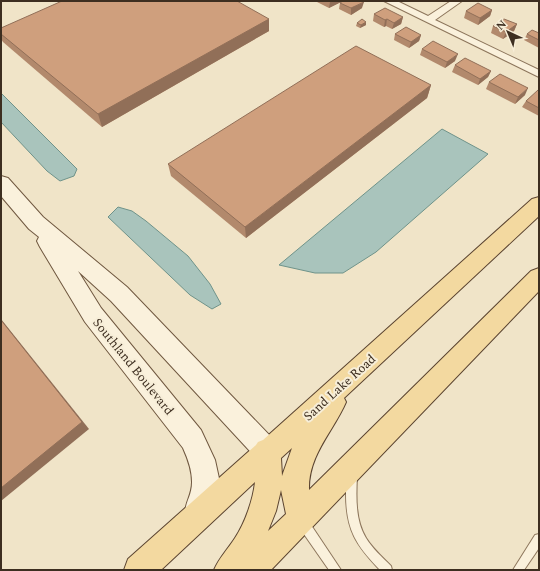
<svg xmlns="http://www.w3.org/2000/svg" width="540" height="571" font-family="Spectral,serif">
	<rect width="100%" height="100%" fill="#f0e4c8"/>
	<g fill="#a9c4bc" stroke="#6f938a">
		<path d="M 1,93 L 77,169 L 74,176 L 60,181 L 47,171 L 1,122 Z"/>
		<path d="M 442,129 L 488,154 L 376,252 L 343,273 L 315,273 L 279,265 Z"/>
		<path d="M 118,207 L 132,211 L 146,221 L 188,256 L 210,284 L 221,304 L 212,309 L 190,295 L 108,217 Z"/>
	</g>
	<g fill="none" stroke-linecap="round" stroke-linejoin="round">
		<defs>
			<g id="lane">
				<path d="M 352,471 L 356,472 L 357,476 C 356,496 355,520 366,538 C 372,548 382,557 391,566 L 392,570 L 380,570 C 356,545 346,530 346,494 C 346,487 346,479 348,472 Z"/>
				<path d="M 303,518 L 307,519 L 341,570 L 329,570 L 299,527 L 298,523 L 299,519 Z"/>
				<path d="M 539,534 L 539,548 L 524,570 L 513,570 L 535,535 Z"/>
			</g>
			<path id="street" d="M 384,1 L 397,1 L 428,16 L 451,1 L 462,1 L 435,20 L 539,70 L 539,77 Z"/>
			<path id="secondary" d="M 1,176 L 8,178 L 43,217 L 127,287 L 276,442 L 280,451 L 276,460 L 267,464 L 258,460 L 111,301 L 78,271 L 101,308 L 201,430 L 215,460 L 220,483 L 212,515 L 208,525 L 198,529 L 188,525 C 180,505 192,500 192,482 C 192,470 188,459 183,448 L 85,322 L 40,247 L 37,241 L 39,237 L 29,229 L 1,196 Z"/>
			<path id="primary" d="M 539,197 L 539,216 L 344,398 L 346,402 C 333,432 308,455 309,490 L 531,271 L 539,268 L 539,291 L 271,570 L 214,570 C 219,558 228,549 235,538 C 245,523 253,500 255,482 L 161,570 L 124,570 L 128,559 L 256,445 L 258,442 L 263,440 L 532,199 ZM 292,448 L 282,476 L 281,458 ZM 281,490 L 286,514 L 268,531 L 276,511 Z"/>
		</defs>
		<use href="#lane" stroke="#8d765c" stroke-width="2"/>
		<use href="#street" stroke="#8d765c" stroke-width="2"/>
		<use href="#secondary" stroke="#6f573f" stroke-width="2"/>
		<use href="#primary" stroke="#5b4430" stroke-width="2"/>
		<use href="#lane" fill="#faf1dc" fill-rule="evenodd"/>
		<use href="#street" fill="#faf1dc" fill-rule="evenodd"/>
		<use href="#secondary" fill="#faf1dc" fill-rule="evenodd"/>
		<use href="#primary" fill="#f3d9a0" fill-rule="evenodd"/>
	</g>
	<g fill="#b2896c">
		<path d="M 315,1 L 343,1 L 329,8 Z"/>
		<path d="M 340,3 L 362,8 L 351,15 L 339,9 Z"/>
		<path d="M 492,10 L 490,16 L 478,25 L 464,18 L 466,11 Z"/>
		<path d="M 374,14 L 403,17 L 401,24 L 392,29 L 386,26 L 384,27 L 373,21 Z"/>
		<path d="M 269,19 L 269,31 L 102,127 L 3,42 L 1,39 L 1,28 Z"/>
		<path d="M 366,22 L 366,25 L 360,28 L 356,26 L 357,23 Z"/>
		<path d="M 517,24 L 514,31 L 503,39 L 491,33 L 493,26 Z"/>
		<path d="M 539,33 L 539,48 L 524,40 L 527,34 Z"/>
		<path d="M 395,34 L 421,35 L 419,41 L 409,48 L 394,40 Z"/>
		<path d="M 422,49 L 455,61 L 445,68 L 420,55 Z"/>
		<path d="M 455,65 L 491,71 L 488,77 L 478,85 L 452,72 Z"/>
		<path d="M 489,82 L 525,95 L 515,104 L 486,89 Z"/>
		<path d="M 431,85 L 427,98 L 246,238 L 171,176 L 168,164 Z"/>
		<path d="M 539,91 L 539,116 L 522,107 L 526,101 Z"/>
	</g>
	<g fill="#916f58">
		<path d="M 331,1 L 343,1 L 329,8 L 330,2 Z"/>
		<path d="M 364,2 L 362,8 L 351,15 L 351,8 Z"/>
		<path d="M 492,10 L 490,16 L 478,25 L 480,18 Z"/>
		<path d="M 403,17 L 401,24 L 392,29 L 394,23 Z"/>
		<path d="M 269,19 L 269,31 L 102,127 L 98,114 Z"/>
		<path d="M 387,19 L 386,26 L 384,27 L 385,20 Z"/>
		<path d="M 366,22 L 366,25 L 360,28 L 361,25 Z"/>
		<path d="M 517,24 L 514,31 L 503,39 L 506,32 Z"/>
		<path d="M 421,35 L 419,41 L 409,48 L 411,42 Z"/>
		<path d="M 458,54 L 455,61 L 445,68 L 447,62 Z"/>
		<path d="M 491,71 L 488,77 L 478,85 L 480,79 Z"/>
		<path d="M 431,85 L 427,98 L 246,238 L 245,227 Z"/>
		<path d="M 528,88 L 525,95 L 515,104 L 518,97 Z"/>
		<path d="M 1,319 L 89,429 L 1,501 Z"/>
	</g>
	<g fill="#cf9f7d" stroke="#916f58">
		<path d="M 62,1 L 237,1 L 269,19 L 98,114 L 1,34 L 1,28 Z"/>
		<path d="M 343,1 L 363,1 L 364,2 L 351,8 L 340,3 Z"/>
		<path d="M 478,3 L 492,10 L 480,18 L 466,11 Z"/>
		<path d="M 385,8 L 403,17 L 394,23 L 387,19 L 385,20 L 374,14 Z"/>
		<path d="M 362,19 L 366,22 L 361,25 L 357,23 Z"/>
		<path d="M 504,19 L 517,24 L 506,32 L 493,26 Z"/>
		<path d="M 406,27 L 421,35 L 411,42 L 395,34 Z"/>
		<path d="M 532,30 L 539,33 L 539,40 L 527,34 Z"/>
		<path d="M 433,41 L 458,54 L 447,62 L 422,49 Z"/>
		<path d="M 356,46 L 431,85 L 245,227 L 168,164 Z"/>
		<path d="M 465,58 L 491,71 L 480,79 L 455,65 Z"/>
		<path d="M 500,74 L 528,88 L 518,97 L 489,82 Z"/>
		<path d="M 538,90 L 539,91 L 539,108 L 526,101 Z"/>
		<path d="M 1,320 L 82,422 L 1,488 Z"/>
	</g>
	<g text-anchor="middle" stroke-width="4" stroke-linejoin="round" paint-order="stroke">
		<g font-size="13" fill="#3d2e20" stroke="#f7eed8">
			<text transform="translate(134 366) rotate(51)" y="5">Southland Boulevard</text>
			<text transform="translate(339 387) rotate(-42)" y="5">Sand Lake Road</text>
		</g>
	</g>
	<rect width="540" height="571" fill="none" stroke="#3d2e20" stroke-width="4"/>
	<g transform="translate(508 32) rotate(316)" stroke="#f7eed8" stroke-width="3" paint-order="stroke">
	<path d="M0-3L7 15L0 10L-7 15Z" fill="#3d2e20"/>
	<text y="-6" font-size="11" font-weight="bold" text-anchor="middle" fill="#3d2e20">N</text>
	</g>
</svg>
